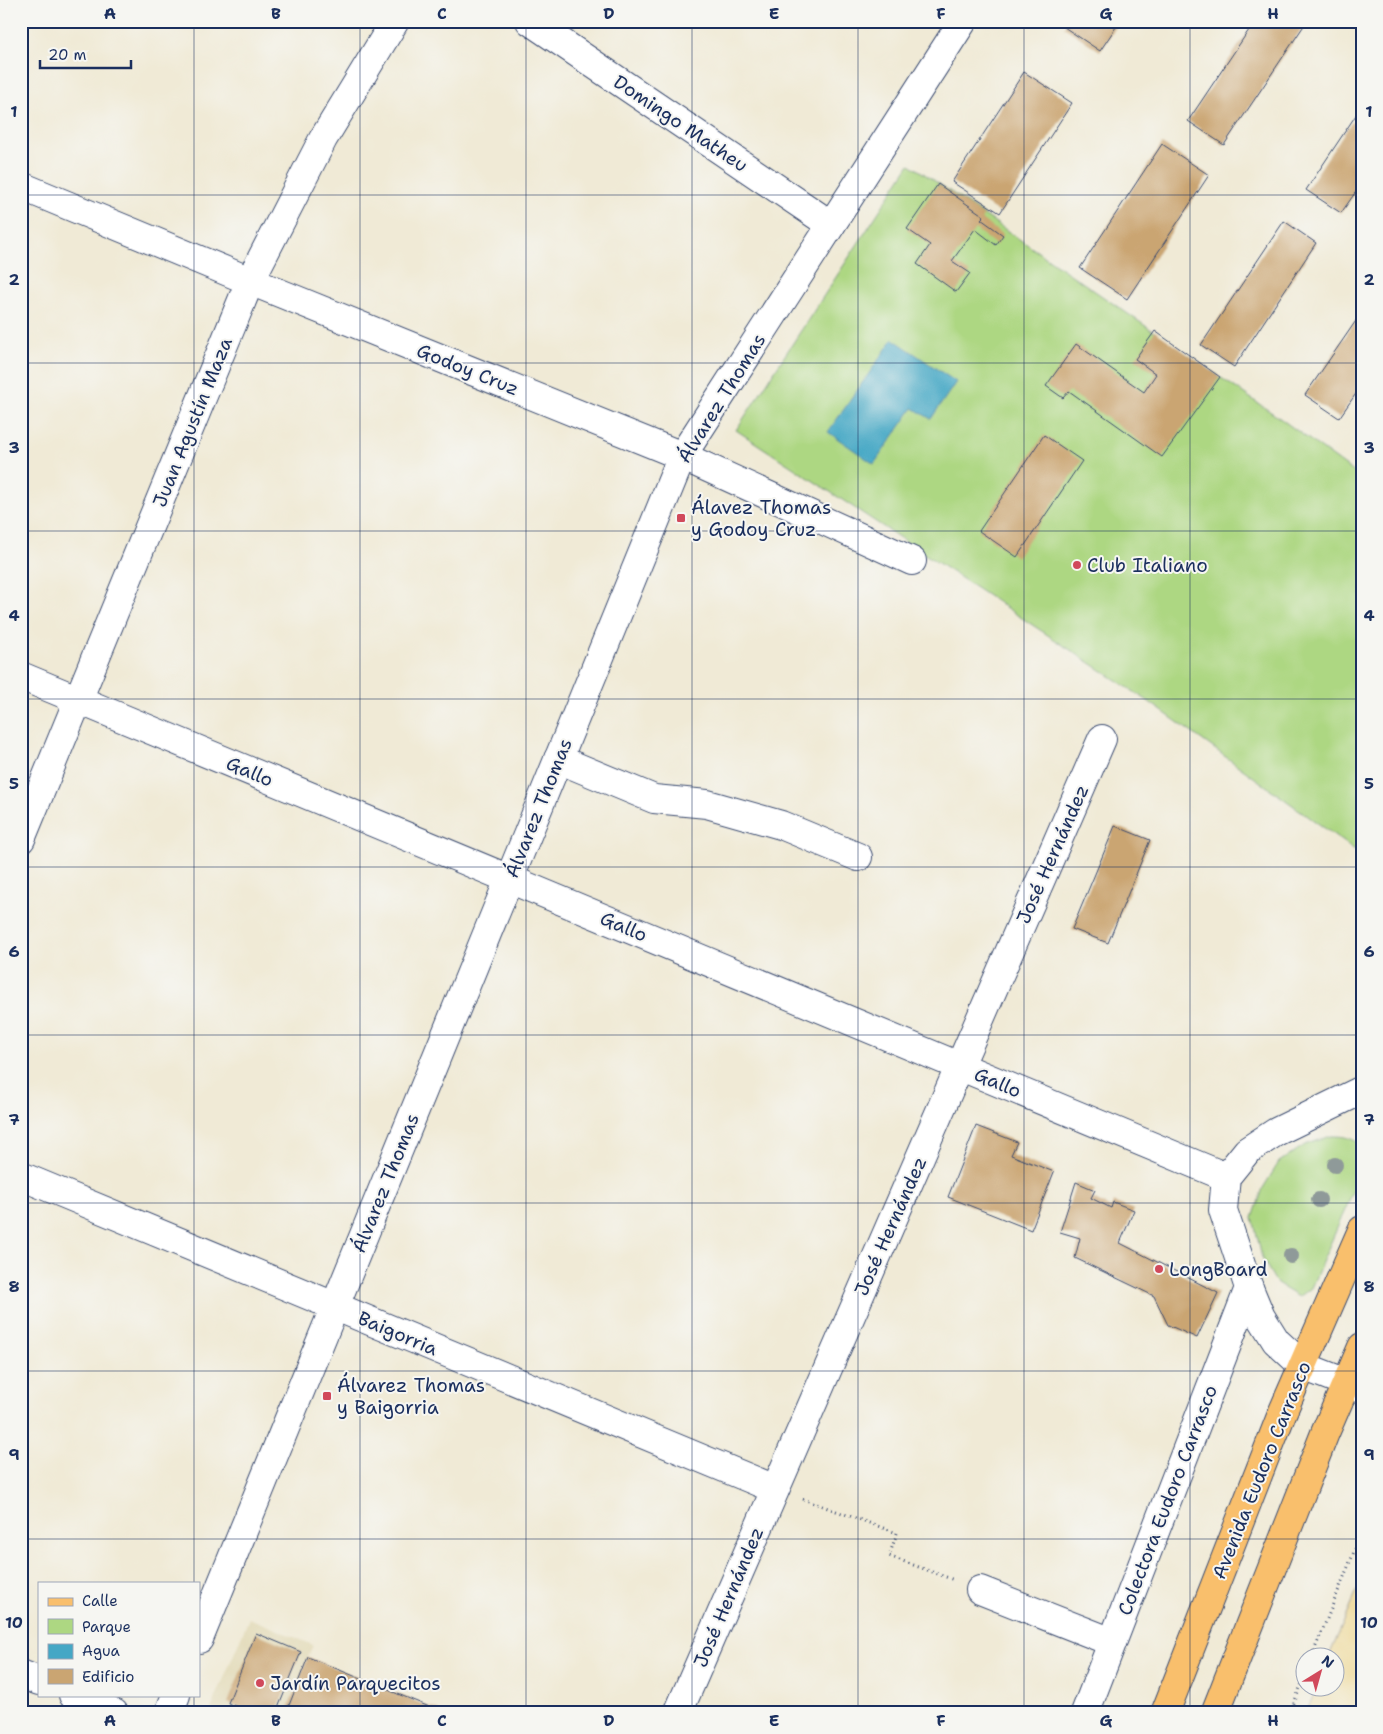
<svg xmlns="http://www.w3.org/2000/svg" width="1383" height="1734" font-family="'Shantell Sans',sans-serif">
	<rect width="100%" height="100%" fill="#f6f6f2"/>
	<filter id="ink" filterUnits="userSpaceOnUse"><feTurbulence type="fractalNoise" baseFrequency=".02" numOctaves="2"/><feDisplacementMap in="SourceGraphic" scale="10" xChannelSelector="R" yChannelSelector="G"/><feConvolveMatrix kernelMatrix="1 2 1 2 8 2 1 2 1" color-interpolation-filters="sRGB"/></filter>
	<filter id="wash" filterUnits="userSpaceOnUse"><feTurbulence type="fractalNoise" baseFrequency=".0096" numOctaves="4" result="noise"/><feDisplacementMap in="SourceGraphic" scale="20" xChannelSelector="R" yChannelSelector="G"/><feGaussianBlur stdDeviation="1.12" result="paint"/><feColorMatrix in="noise" values="0 0 0 0 0 0 0 0 0 0 0 0 0 0 0 0 0 1.4 0 .05"/><feComposite in="paint" operator="in"/></filter>
	<g filter="url(#wash)">
		<rect width="100%" height="100%" fill="#f0ead6"/>
		<path fill="#e3dbba" d="M 249,1618 L 313,1645 L 286,1713 L 219,1713 L 211,1709 Z"/>
		<g fill="#add782" stroke="#648370">
			<path d="M 910,164 L 1281,419 L 1362,478 L 1362,833 L 1355,850 L 1148,701 L 736,430 Z"/>
			<path d="M 1331,1136 C 1343,1136 1353,1137 1362,1145 L 1362,1171 L 1311,1288 L 1299,1297 L 1277,1284 L 1262,1258 L 1253,1218 L 1263,1188 L 1279,1162 L 1305,1145 Z"/>
		</g>
		<path fill="#eeda9e" stroke="#84847e" d="M 1362,1580 L 1362,1713 L 1306,1713 L 1317,1687 L 1336,1686 L 1336,1656 L 1329,1656 Z"/>
		<path fill="#45a7c5" stroke="#306b92" d="M 893,339 L 956,382 L 931,419 L 913,408 L 874,464 L 828,432 Z"/>
		<g id="blocks">
			<g fill="#caa572">
				<path d="M 1068,21 L 1120,21 L 1100,51 L 1064,27 Z"/>
				<path d="M 1255,21 L 1307,21 L 1224,145 L 1188,121 Z"/>
				<path d="M 1024,72 L 1072,103 L 1000,213 L 952,182 Z"/>
				<path d="M 1362,106 L 1362,183 L 1341,213 L 1306,190 Z"/>
				<path d="M 1162,144 L 1209,175 L 1127,299 L 1080,268 Z"/>
				<path d="M 938,184 L 984,216 L 981,219 L 1003,235 L 996,245 L 975,229 L 952,261 L 970,273 L 956,292 L 917,264 L 930,245 L 907,229 Z"/>
				<path d="M 1284,221 L 1316,243 L 1234,367 L 1201,345 Z"/>
				<path d="M 1362,312 L 1362,385 L 1339,418 L 1305,395 Z"/>
				<path d="M 1155,331 L 1220,377 L 1162,457 L 1069,391 L 1063,398 L 1046,386 L 1076,344 L 1144,392 L 1156,374 L 1135,359 Z"/>
				<path d="M 1044,435 L 1082,461 L 1017,557 L 979,531 Z"/>
				<path d="M 1115,826 L 1150,840 L 1108,943 L 1072,929 Z"/>
				<path d="M 976,1126 L 1017,1142 L 1011,1155 L 1054,1172 L 1031,1230 L 948,1197 Z"/>
				<path d="M 1076,1182 L 1095,1190 L 1091,1198 L 1111,1208 L 1113,1202 L 1134,1210 L 1120,1243 L 1218,1293 L 1197,1338 L 1168,1325 L 1154,1296 L 1075,1258 L 1080,1238 L 1060,1232 Z"/>
				<path d="M 256,1633 L 301,1652 L 276,1713 L 252,1713 L 228,1703 Z"/>
				<path d="M 308,1657 L 444,1713 L 286,1713 Z"/>
			</g>
		</g>
	</g>
	<g filter="url(#ink)">
		<use href="#blocks" fill-opacity="0" stroke="#3b4b70" stroke-width="1"/>
		<g fill="none" stroke-linecap="round" stroke-linejoin="round">
			<defs>
				<g id="minor">
					<path d="M 530,21 L 831,225"/>
					<path d="M 21,186 L 250,281 L 682,456 L 912,561"/>
					<path d="M 21,676 L 1226,1177"/>
					<path d="M 558,759 L 654,799 L 707,804 L 781,825 L 858,857"/>
					<path d="M 21,839 L 250,281 L 323,139 L 395,21"/>
					<path d="M 1362,1090 L 1276,1132 L 1247,1151 L 1226,1177 L 1223,1210 L 1249,1288 L 1261,1317 L 1276,1341 L 1303,1366 L 1362,1389"/>
					<path d="M 21,1176 L 775,1489"/>
					<path d="M 980,1590 L 1112,1642"/>
					<path d="M 199,1639 L 682,456 L 963,21"/>
					<path d="M 21,1674 L 39,1681"/>
					<path d="M 73,1695 L 114,1713"/>
					<path d="M 169,1713 L 176,1695"/>
					<path d="M 678,1713 L 1102,739"/>
					<path d="M 1085,1713 L 1249,1288"/>
				</g>
				<g id="major">
					<path d="M 1165,1713 L 1283,1411 L 1362,1230"/>
					<path d="M 1215,1713 L 1325,1433 L 1362,1347"/>
				</g>
			</defs>
			<use href="#minor" stroke="#3b4b70" stroke-width="30"/>
			<use href="#major" stroke="#3b4b70" stroke-width="30"/>
			<g stroke="#3b4b70" stroke-width="3" stroke-dasharray="1 4" stroke-linecap="butt">
				<path d="M 803,1499 L 897,1533 L 889,1556 L 954,1580"/>
				<path d="M 1312,1656 L 1362,1532"/>
				<path d="M 1290,1713 L 1306,1673"/>
			</g>
			<use href="#minor" stroke="#fff" stroke-width="28"/>
			<use href="#major" stroke="#f9bf6c" stroke-width="28"/>
		</g>
		<g fill="#8f9a99">
			<circle cx="1335" cy="1165" r="8"/>
			<circle cx="1319" cy="1200" r="8"/>
			<circle cx="1291" cy="1256" r="8"/>
		</g>
	</g>
	<path fill="none" stroke="#1b2f5e" stroke-width="1" stroke-opacity="0.55" d="M 194,21 L 194,1583M 360,21 L 360,1713M 526,21 L 526,1713M 692,21 L 692,1713M 858,21 L 858,1713M 1024,21 L 1024,1713M 1190,21 L 1190,1713M 21,195 L 1362,195M 21,363 L 1362,363M 21,531 L 1362,531M 21,699 L 1362,699M 21,867 L 1362,867M 21,1035 L 1362,1035M 21,1203 L 1362,1203M 21,1371 L 1362,1371M 21,1539 L 1362,1539M 194,1695 L 194,1713"/>
	<g fill="#d1495b" stroke="#f6f6f2" stroke-width="2">
		<rect x="676" y="513" width="10" height="10" rx="2.5"/>
		<circle cx="1077" cy="565" r="5"/>
		<circle cx="1159" cy="1269" r="5"/>
		<rect x="322" y="1391" width="10" height="10" rx="2.5"/>
		<circle cx="260" cy="1683" r="5"/>
	</g>
	<g text-anchor="middle" stroke-width="4" stroke-linejoin="round" paint-order="stroke">
		<g font-size="19" fill="#1b2f5e" stroke="#f6f6f2">
			<text transform="translate(681 123) rotate(34)" y="7">Domingo Matheu</text>
			<text transform="translate(468 369) rotate(22)" y="7">Godoy Cruz</text>
			<text transform="translate(721 398) rotate(-58)" y="7">Álvarez Thomas</text>
			<text transform="translate(192 422) rotate(-68)" y="7">Juan Agustín Maza</text>
			<text transform="translate(250 771) rotate(23)" y="7">Gallo</text>
			<text transform="translate(538 808) rotate(-68)" y="7">Álvarez Thomas</text>
			<text transform="translate(1052 854) rotate(-66)" y="7">José Hernández</text>
			<text transform="translate(624 926) rotate(23)" y="7">Gallo</text>
			<text transform="translate(998 1082) rotate(23)" y="7">Gallo</text>
			<text transform="translate(385 1183) rotate(-68)" y="7">Álvarez Thomas</text>
			<text transform="translate(890 1226) rotate(-66)" y="7">José Hernández</text>
			<text transform="translate(398 1333) rotate(23)" y="7">Baigorria</text>
			<text transform="translate(1261 1470) rotate(-68)" y="7">Avenida Eudoro Carrasco</text>
			<text transform="translate(1167 1500) rotate(-69)" y="7">Colectora Eudoro Carrasco</text>
			<text transform="translate(728 1597) rotate(-67)" y="7">José Hernández</text>
		</g>
		<g font-size="19" fill="#1b2f5e" stroke="#f6f6f2" text-anchor="start">
			<text x="691" y="514">Álavez Thomas<tspan x="691" dy="22">y Godoy Cruz</tspan></text>
			<text x="1087" y="572">Club Italiano</text>
			<text x="1169" y="1276">LongBoard</text>
			<text x="337" y="1392">Álvarez Thomas<tspan x="337" dy="22">y Baigorria</tspan></text>
			<text x="270" y="1690">Jardín Parquecitos</text>
		</g>
	</g>
	<rect width="1383" height="1734" fill="none" stroke="#f6f6f2" stroke-width="55"/>
	<rect x="38" y="1582" width="162" height="115" fill="#f6f6f2" stroke="#9ea6b7"/>
	<rect x="48" y="1598" width="25" height="8" fill="#f9bf6c" stroke="#9ea6b7"/>
	<text x="82" y="1606" font-size="15" fill="#1b2f5e">Calle</text>
	<rect x="48" y="1619" width="25" height="15" fill="#add782" stroke="#9ea6b7"/>
	<text x="82" y="1632" font-size="15" fill="#1b2f5e">Parque</text>
	<rect x="48" y="1644" width="25" height="15" fill="#45a7c5" stroke="#9ea6b7"/>
	<text x="82" y="1656" font-size="15" fill="#1b2f5e">Agua</text>
	<rect x="48" y="1669" width="25" height="15" fill="#caa572" stroke="#9ea6b7"/>
	<text x="82" y="1682" font-size="15" fill="#1b2f5e">Edificio</text>
	<g transform="translate(1320 1672) rotate(37)"><circle r="24" fill="#f6f6f2" stroke="#9ea6b7"/>
	<path d="M0-4L9 19L0 12L-9 19Z" fill="#d1495b"/>
	<text y="-8" font-size="14" font-weight="bold" text-anchor="middle" fill="#1b2f5e">N</text>
	</g>
	<path d="M40 60v8h91v-8" fill="none" stroke="#1b2f5e" stroke-width="2.5"/>
	<text x="48" y="60" font-size="15" fill="#1b2f5e" stroke="#f6f6f2" stroke-width="4" paint-order="stroke">20 m</text>
	<rect x="28" y="28" width="1328" height="1678" fill="none" stroke="#1b2f5e" stroke-width="2"/>
	<g font-size="16" text-anchor="middle" font-weight="bold" fill="#1b2f5e">
		<text x="110" y="19">A</text>
		<text x="276" y="19">B</text>
		<text x="442" y="19">C</text>
		<text x="609" y="19">D</text>
		<text x="774" y="19">E</text>
		<text x="941" y="19">F</text>
		<text x="1106" y="19">G</text>
		<text x="1273" y="19">H</text>
		<text x="14" y="117">1</text>
		<text x="1369" y="117">1</text>
		<text x="14" y="285">2</text>
		<text x="1369" y="285">2</text>
		<text x="14" y="453">3</text>
		<text x="1369" y="453">3</text>
		<text x="14" y="621">4</text>
		<text x="1369" y="621">4</text>
		<text x="14" y="789">5</text>
		<text x="1369" y="789">5</text>
		<text x="14" y="957">6</text>
		<text x="1369" y="957">6</text>
		<text x="14" y="1125">7</text>
		<text x="1369" y="1125">7</text>
		<text x="14" y="1292">8</text>
		<text x="1369" y="1292">8</text>
		<text x="14" y="1460">9</text>
		<text x="1369" y="1460">9</text>
		<text x="14" y="1628">10</text>
		<text x="1369" y="1628">10</text>
		<text x="110" y="1726">A</text>
		<text x="276" y="1726">B</text>
		<text x="442" y="1726">C</text>
		<text x="609" y="1726">D</text>
		<text x="774" y="1726">E</text>
		<text x="941" y="1726">F</text>
		<text x="1106" y="1726">G</text>
		<text x="1273" y="1726">H</text>
	</g>
</svg>
